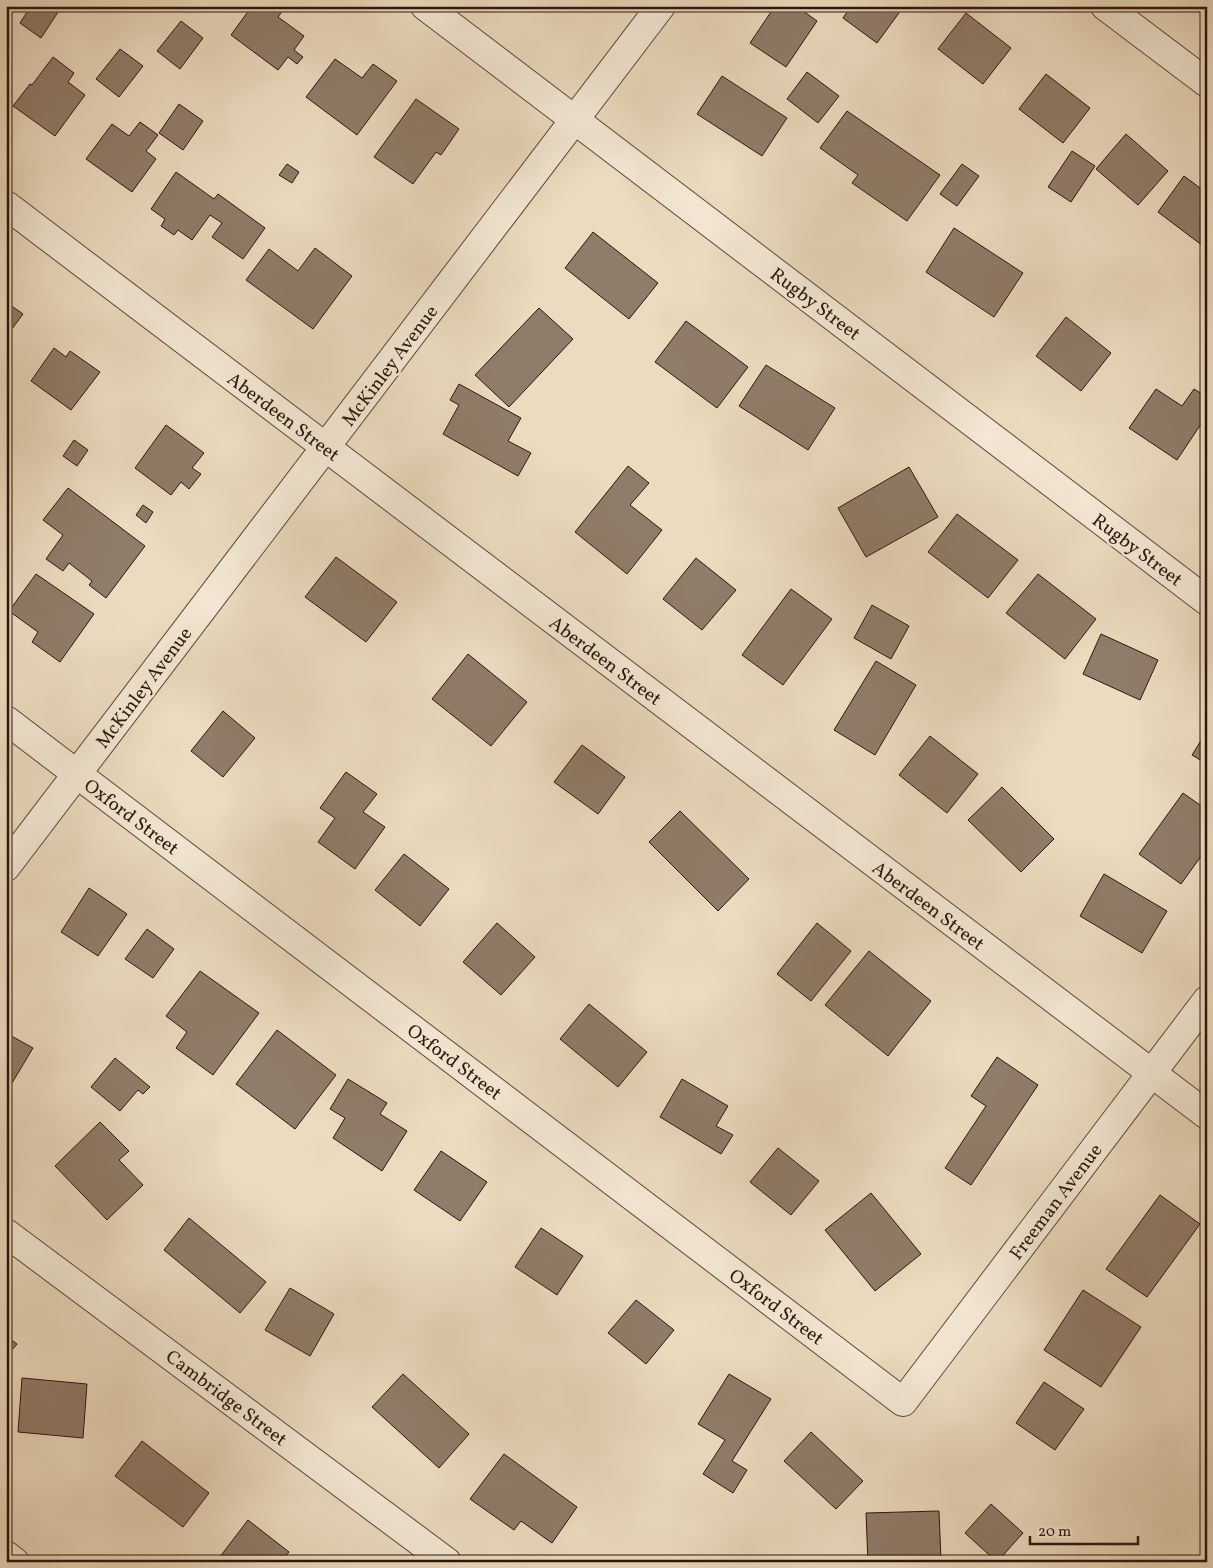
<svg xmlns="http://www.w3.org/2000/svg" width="1213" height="1568" font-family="Vollkorn,serif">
	<rect width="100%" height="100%" fill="#ecdbbf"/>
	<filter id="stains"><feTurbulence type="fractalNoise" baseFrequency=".004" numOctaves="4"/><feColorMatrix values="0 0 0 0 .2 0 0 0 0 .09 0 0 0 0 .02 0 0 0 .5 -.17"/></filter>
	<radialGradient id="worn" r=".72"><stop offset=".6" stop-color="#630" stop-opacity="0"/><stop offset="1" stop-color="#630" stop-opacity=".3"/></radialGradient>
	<g fill="#907c6a" stroke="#2c160d">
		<path d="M 31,6 L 62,6 L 41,38 L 20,23 Z"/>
		<path d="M 252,6 L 286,6 L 278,17 L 304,36 L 294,50 L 303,57 L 297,64 L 288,57 L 278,70 L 231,35 Z"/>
		<path d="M 775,6 L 796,6 L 817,21 L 786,67 L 750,43 Z"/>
		<path d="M 851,6 L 904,6 L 877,43 L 843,18 Z"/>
		<path d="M 966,13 L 1011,48 L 983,84 L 938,49 Z"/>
		<path d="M 181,21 L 203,38 L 180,69 L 157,51 Z"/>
		<path d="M 120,49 L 143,66 L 119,97 L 96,79 Z"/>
		<path d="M 53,57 L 74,73 L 68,82 L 85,95 L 55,136 L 13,106 L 30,84 L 32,85 Z"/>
		<path d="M 335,59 L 362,78 L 373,64 L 397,81 L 357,135 L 306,97 Z"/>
		<path d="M 807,72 L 839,96 L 818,123 L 787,99 Z"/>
		<path d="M 1046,74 L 1090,108 L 1063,143 L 1019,109 Z"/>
		<path d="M 722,76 L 787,118 L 762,156 L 697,114 Z"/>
		<path d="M 416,99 L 459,129 L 441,155 L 436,152 L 413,184 L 374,157 Z"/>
		<path d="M 179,104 L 203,121 L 183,150 L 159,133 Z"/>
		<path d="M 847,111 L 940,175 L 907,221 L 852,183 L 858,175 L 820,148 Z"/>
		<path d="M 140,122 L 158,135 L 146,151 L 156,159 L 132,192 L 86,159 L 112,124 L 129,136 Z"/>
		<path d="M 1126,134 L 1168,171 L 1138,205 L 1096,169 Z"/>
		<path d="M 1072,151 L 1095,166 L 1071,202 L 1048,187 Z"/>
		<path d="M 287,164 L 299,172 L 292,183 L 279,175 Z"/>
		<path d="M 962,164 L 979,176 L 957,206 L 940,194 Z"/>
		<path d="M 176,172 L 214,199 L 218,194 L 265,228 L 243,259 L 212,237 L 222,223 L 210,215 L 192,240 L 178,230 L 174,235 L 161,226 L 165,219 L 151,209 Z"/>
		<path d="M 1184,176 L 1207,193 L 1207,249 L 1158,212 Z"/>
		<path d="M 954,228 L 1023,273 L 994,317 L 926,272 Z"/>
		<path d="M 593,232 L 658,283 L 629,319 L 565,268 Z"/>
		<path d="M 315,248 L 352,276 L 313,329 L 246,280 L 269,249 L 298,271 Z"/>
		<path d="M 6,302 L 23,314 L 6,337 Z"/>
		<path d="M 539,308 L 573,339 L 509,407 L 475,375 Z"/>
		<path d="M 1066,317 L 1111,353 L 1081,391 L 1036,356 Z"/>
		<path d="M 686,321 L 748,367 L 717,408 L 655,362 Z"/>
		<path d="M 54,348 L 66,357 L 70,351 L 100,372 L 71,410 L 31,381 Z"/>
		<path d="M 766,365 L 835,408 L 808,450 L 739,406 Z"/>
		<path d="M 459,384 L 521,418 L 508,441 L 531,453 L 518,476 L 443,434 L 459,405 L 450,400 Z"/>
		<path d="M 1156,389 L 1182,406 L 1194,389 L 1207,397 L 1207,415 L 1177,460 L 1129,428 Z"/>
		<path d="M 166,425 L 204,453 L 192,468 L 201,474 L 189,489 L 181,482 L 171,495 L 135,468 Z"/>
		<path d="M 74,440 L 88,450 L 77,466 L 63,456 Z"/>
		<path d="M 628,466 L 649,483 L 630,505 L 662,530 L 627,574 L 575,532 Z"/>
		<path d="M 909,467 L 938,517 L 866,557 L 838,508 Z"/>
		<path d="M 68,488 L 145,546 L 106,598 L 89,585 L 92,581 L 69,563 L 63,571 L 46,559 L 63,535 L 43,520 Z"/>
		<path d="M 143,505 L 153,512 L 146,523 L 136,515 Z"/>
		<path d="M 957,514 L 1018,560 L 988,598 L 928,552 Z"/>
		<path d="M 336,557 L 397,602 L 366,642 L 305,597 Z"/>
		<path d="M 696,558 L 736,590 L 702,630 L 663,599 Z"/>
		<path d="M 36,574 L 94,614 L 60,662 L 32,642 L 38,632 L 9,611 Z"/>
		<path d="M 1038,574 L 1096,619 L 1065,659 L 1006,613 Z"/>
		<path d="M 791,589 L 832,619 L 783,685 L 742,655 Z"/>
		<path d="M 872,605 L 909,626 L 891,659 L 854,638 Z"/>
		<path d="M 1101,634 L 1158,660 L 1140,700 L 1083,674 Z"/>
		<path d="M 468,654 L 527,702 L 491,746 L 432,699 Z"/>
		<path d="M 876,661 L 916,685 L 875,755 L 834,730 Z"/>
		<path d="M 223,711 L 255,738 L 223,777 L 191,751 Z"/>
		<path d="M 1207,731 L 1207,764 L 1192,755 Z"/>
		<path d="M 930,736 L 978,774 L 947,813 L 899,775 Z"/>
		<path d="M 582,745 L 625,777 L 598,814 L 554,782 Z"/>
		<path d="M 346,772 L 377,794 L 363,812 L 385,827 L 355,869 L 318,842 L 335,818 L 320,808 Z"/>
		<path d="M 1002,787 L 1054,839 L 1021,872 L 968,820 Z"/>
		<path d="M 1183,793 L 1207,810 L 1207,848 L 1181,884 L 1139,854 Z"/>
		<path d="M 680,811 L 749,879 L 718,911 L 649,842 Z"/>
		<path d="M 404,854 L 449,889 L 420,926 L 375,890 Z"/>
		<path d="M 1104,874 L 1167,911 L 1142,953 L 1080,916 Z"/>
		<path d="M 89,888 L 127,914 L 98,956 L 61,932 Z"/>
		<path d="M 497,923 L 535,957 L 501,995 L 463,962 Z"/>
		<path d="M 817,923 L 851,951 L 811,1001 L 777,974 Z"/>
		<path d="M 147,929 L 174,949 L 153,978 L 125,959 Z"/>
		<path d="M 869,951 L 931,1001 L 888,1056 L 825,1005 Z"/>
		<path d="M 200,971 L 259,1013 L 213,1075 L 176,1048 L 187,1032 L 166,1016 Z"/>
		<path d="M 589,1004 L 647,1052 L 618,1087 L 560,1039 Z"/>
		<path d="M 277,1030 L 336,1075 L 295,1129 L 236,1084 Z"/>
		<path d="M 6,1033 L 33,1048 L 6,1093 Z"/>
		<path d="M 997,1057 L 1038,1085 L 971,1185 L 945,1168 L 986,1106 L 971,1096 Z"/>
		<path d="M 115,1058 L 150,1087 L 143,1094 L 138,1090 L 120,1111 L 91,1087 Z"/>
		<path d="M 348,1079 L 387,1103 L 380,1114 L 407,1131 L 382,1171 L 333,1138 L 345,1118 L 330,1109 Z"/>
		<path d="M 682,1079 L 728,1106 L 716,1126 L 733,1135 L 721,1154 L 660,1117 Z"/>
		<path d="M 100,1122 L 129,1151 L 119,1160 L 143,1185 L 107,1220 L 55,1166 Z"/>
		<path d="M 778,1148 L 819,1181 L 791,1215 L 750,1182 Z"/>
		<path d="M 441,1151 L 487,1182 L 460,1221 L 414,1190 Z"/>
		<path d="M 871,1193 L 921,1254 L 875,1291 L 825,1230 Z"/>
		<path d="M 1160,1195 L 1200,1224 L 1147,1297 L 1106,1269 Z"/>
		<path d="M 189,1218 L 266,1282 L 240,1313 L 164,1250 Z"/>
		<path d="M 541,1228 L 583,1256 L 557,1295 L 515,1267 Z"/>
		<path d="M 290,1288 L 334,1314 L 310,1356 L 265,1330 Z"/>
		<path d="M 1083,1290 L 1141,1327 L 1101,1387 L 1044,1350 Z"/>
		<path d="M 636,1300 L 674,1330 L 646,1364 L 608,1333 Z"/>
		<path d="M 6,1336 L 17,1344 L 6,1357 Z"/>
		<path d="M 403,1374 L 469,1434 L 439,1468 L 372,1407 Z"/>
		<path d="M 729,1374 L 771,1399 L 732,1461 L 747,1470 L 733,1493 L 703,1474 L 725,1440 L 698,1424 Z"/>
		<path d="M 22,1378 L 87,1384 L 83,1438 L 18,1432 Z"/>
		<path d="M 1044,1382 L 1084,1409 L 1055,1450 L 1016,1423 Z"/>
		<path d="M 811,1432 L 863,1481 L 836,1509 L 784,1461 Z"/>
		<path d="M 142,1441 L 209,1493 L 183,1527 L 115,1476 Z"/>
		<path d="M 504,1454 L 577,1507 L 552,1543 L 521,1521 L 514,1530 L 470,1499 Z"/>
		<path d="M 991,1504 L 1023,1533 L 997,1562 L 965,1533 Z"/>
		<path d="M 939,1511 L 941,1560 L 868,1562 L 866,1513 Z"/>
		<path d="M 248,1520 L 289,1552 L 281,1562 L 216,1562 Z"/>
	</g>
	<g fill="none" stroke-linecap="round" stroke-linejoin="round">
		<defs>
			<g id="minor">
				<path d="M 425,6 L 1207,601"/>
				<path d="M 1105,6 L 1207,83"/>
				<path d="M 6,205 L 1207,1115"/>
				<path d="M 6,720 L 903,1402 L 1207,1000"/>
				<path d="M 6,867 L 661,6"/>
				<path d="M 6,1233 L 447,1562"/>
				<path d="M 6,1555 L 15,1562"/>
			</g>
		</defs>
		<use href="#minor" stroke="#5c473a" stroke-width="30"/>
		<use href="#minor" stroke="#f3e8d5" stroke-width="28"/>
	</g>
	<g text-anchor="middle" stroke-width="5" stroke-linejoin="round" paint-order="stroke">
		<g font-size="19" fill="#2c160d" stroke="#f3e8d5">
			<text transform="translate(816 303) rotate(37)" y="7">Rugby Street</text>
			<text transform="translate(389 365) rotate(-53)" y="7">McKinley Avenue</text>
			<text transform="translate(284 416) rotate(37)" y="7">Aberdeen Street</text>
			<text transform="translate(1138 549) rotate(37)" y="7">Rugby Street</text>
			<text transform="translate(606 660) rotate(37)" y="7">Aberdeen Street</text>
			<text transform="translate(143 687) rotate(-53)" y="7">McKinley Avenue</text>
			<text transform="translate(132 816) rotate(37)" y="7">Oxford Street</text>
			<text transform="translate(929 905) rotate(37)" y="7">Aberdeen Street</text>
			<text transform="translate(455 1061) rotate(37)" y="7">Oxford Street</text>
			<text transform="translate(1055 1201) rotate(-53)" y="7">Freeman Avenue</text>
			<text transform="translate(777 1306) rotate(37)" y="7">Oxford Street</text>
			<text transform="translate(227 1397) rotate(37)" y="7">Cambridge Street</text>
		</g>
	</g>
	<rect width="1213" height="1568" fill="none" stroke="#ecdbbf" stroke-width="25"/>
	<rect x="8" y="8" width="1198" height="1553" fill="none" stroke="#2c160d" stroke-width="2.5"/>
	<rect x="12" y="12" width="1188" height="1543" fill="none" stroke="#2c160d"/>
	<path d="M1030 1536v8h108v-8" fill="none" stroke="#2c160d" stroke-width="2.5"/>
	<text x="1038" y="1536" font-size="15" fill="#2c160d" stroke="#f3e8d5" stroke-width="4" paint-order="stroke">20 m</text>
	<rect width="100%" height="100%" filter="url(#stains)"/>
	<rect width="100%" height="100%" fill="url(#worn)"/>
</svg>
